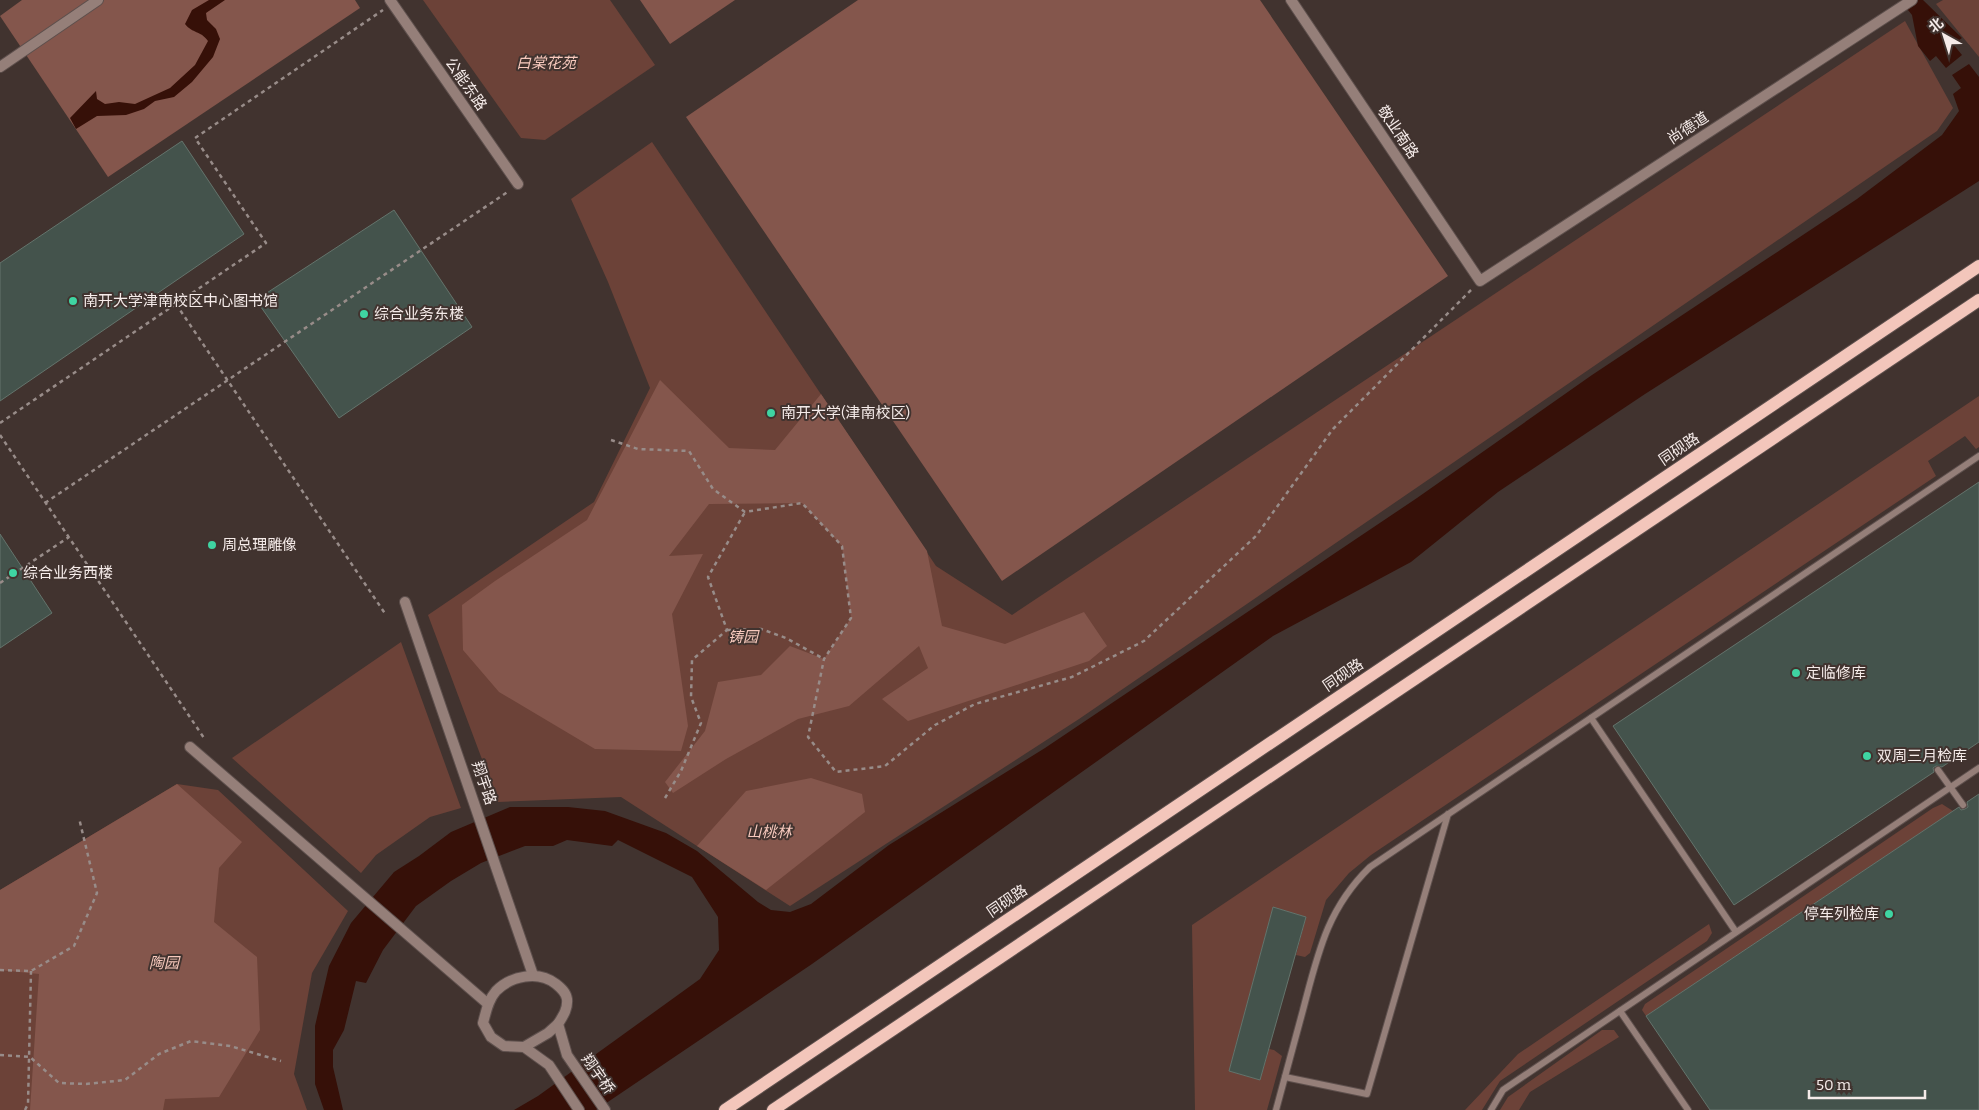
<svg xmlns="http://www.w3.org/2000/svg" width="1979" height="1110" font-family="Bitter,'Noto Sans SC',serif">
	<rect width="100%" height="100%" fill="#41332f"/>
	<g fill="#6c4238">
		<path d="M 423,0 L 610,0 L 655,65 L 545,140 L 521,138 Z"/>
		<path d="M 1943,0 L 1979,0 L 1979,57 L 1936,4 Z"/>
		<path d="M 1905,21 L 1953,108 L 1937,131 L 1079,719 L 790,906 L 621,797 L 498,802 L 428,615 L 594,502 L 650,388 L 608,282 L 571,199 L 652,142 L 936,566 L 1012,615 Z"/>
		<path d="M 1979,396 L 1979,447 L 1976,449 L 1965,436 L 1928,461 L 1936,476 L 1371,855 L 1349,873 L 1326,900 L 1310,953 L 1305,957 L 1296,955 L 1306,917 L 1273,907 L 1229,1071 L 1260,1080 L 1269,1049 L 1274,1050 L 1282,1056 L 1267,1110 L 1195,1110 L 1192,925 Z"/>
		<path d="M 401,642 L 461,808 L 430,817 L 376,855 L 361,873 L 232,758 Z"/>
		<path d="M 177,784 L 218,790 L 348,911 L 312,973 L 294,1074 L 307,1110 L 0,1110 L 0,890 Z"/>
		<path d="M 1942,804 L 1953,811 L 1646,1016 L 1642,1010 L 1645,1004 L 1933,808 Z"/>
		<path d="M 1709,924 L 1712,933 L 1707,941 L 1500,1081 L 1482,1110 L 1465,1110 L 1518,1054 Z"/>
		<path d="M 1602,1030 L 1614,1030 L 1619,1037 L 1530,1092 L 1519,1110 L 1500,1110 L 1508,1097 Z"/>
	</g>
	<g fill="#84564c">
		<path d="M 22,0 L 355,0 L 360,8 L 108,177 L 0,16 Z"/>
		<path d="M 640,0 L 735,0 L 670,44 Z"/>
		<path d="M 858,0 L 1260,0 L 1448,276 L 1002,581 L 686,117 Z"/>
		<path d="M 660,380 L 729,448 L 775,450 L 821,394 L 927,551 L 942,626 L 1005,644 L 1084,612 L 1107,646 L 1089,661 L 908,721 L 882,699 L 928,668 L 919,646 L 849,706 L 798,719 L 726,759 L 673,793 L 665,782 L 705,731 L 718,682 L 761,675 L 790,646 L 824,659 L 851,618 L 842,546 L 802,503 L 709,504 L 669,556 L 703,554 L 672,614 L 688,726 L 681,751 L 595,749 L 499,692 L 463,650 L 462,605 L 495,581 L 587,520 Z"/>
		<path d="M 811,778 L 862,794 L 865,812 L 766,890 L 697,846 L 746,791 Z"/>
		<path d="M 177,784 L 242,842 L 219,868 L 214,922 L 257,957 L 260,1030 L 219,1097 L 165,1099 L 163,1110 L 30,1110 L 39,974 L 0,970 L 0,890 Z"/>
	</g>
	<g fill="#361008">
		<path d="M 209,0 L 225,0 L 206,13 L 207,20 L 216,29 L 220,39 L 213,57 L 192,82 L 174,97 L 155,101 L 144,109 L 126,115 L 97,116 L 76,129 L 70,118 L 96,91 L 97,99 L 105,104 L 119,102 L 135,104 L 170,88 L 195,65 L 208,41 C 200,30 193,34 185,24 L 192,10 Z"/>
		<path d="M 1900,0 L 1923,0 L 1962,38 L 1953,44 L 1962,55 L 1946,68 L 1936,56 L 1930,61 L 1918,46 L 1912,15 Z"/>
		<path d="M 1969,64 L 1979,77 L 1979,181 L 1645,394 L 1498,492 L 1411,562 L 1273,636 L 812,964 L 596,1110 L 514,1110 L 538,1096 L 700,979 L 719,950 L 718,917 L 692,877 L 618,840 L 612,846 L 567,840 L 553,846 L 525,846 L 481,863 L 451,881 L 416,906 L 383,950 L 366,983 L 356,981 L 344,1030 L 333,1050 L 333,1067 L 343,1110 L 324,1110 L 315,1084 L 315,1026 L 329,966 L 351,923 L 394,872 L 419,856 L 451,832 L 510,807 L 568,807 L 605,811 L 666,833 L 697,851 L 758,902 L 771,910 L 790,912 L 811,904 L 889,845 L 1045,748 L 1417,498 L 1592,375 L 1857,199 L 1942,135 L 1959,111 L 1953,94 L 1961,88 L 1952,75 Z"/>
	</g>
	<g fill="#44534c" stroke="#64746c">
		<path d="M 182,141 L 244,234 L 0,401 L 0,263 Z"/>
		<path d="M 394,210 L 472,327 L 339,418 L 256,300 Z"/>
		<path d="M 1979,482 L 1979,742 L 1942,767 L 1936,766 L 1933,768 L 1934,772 L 1734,905 L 1613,726 Z"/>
		<path d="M 0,534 L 52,613 L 0,648 Z"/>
		<path d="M 1979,794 L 1979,1110 L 1710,1110 L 1646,1016 L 1959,807 L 1961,810 L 1965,809 L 1968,807 L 1967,802 Z"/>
		<path d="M 1273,907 L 1306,917 L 1260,1080 L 1229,1071 Z"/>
	</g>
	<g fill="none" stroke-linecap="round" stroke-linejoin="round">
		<defs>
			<g id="lane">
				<path d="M 1591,718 L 1736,932"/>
				<path d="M 1938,770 L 1963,805"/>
				<path d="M 1620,1011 L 1688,1110"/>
				<path d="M 1285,1077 L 1367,1094 L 1448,814"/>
				<path d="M 1276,1110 C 1285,1077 1294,1043 1303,1010 C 1318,953 1327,909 1370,867 L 1979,456"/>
				<path d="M 1491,1110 L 1503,1090 L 1979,768"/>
			</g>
			<g id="street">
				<path d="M 390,0 L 518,184"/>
				<path d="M 1291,0 L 1480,281 L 1912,0"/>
				<path d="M 0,67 L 98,0"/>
				<path d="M 405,602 L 533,975"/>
				<path d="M 190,747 L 488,1004"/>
				<path d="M 524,1047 L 548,1033 L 558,1024"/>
				<path d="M 579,1110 L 549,1065 L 524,1047 L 504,1046 L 491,1037 L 483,1023 C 486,1012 488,1000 496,991 C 511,976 538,970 556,984 C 561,988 566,992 567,999 C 568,1009 563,1016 558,1024 L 567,1055 L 605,1110"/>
			</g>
			<g id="primary">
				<path d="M 725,1110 L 1979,266"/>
				<path d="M 773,1110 L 1979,300"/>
			</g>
		</defs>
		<use href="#lane" stroke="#5e504d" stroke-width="8"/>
		<use href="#street" stroke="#5e504d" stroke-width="12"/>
		<use href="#primary" stroke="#5e504d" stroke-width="14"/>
		<g stroke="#988c89" stroke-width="2.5" stroke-dasharray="4 4" stroke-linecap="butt">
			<path d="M 176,304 L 386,615"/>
			<path d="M 0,423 L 266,243 L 195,138 L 383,10"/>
			<path d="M 0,435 L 204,738"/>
			<path d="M 611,440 L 638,449 L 689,451 L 713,489 L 745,512 L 802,503 L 842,546 L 851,618 L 824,659 L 808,737 L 836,772 L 885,766 L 935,725 L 975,704 L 1072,677 L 1144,641 L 1256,536 L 1333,429 L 1472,289"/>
			<path d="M 45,503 L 509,191"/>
			<path d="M 0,583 L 69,537"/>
			<path d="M 727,630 L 761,629 L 786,638 L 824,659"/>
			<path d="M 665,798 L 681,771 L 701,723 L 691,697 L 692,660 L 727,630 L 708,577 L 745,512"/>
			<path d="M 0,970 L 31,971 L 74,946 L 97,893 L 79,818"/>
			<path d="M 0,1055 L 30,1057 L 59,1083 L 86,1084 L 125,1080 L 159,1054 L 191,1041 L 230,1046 L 281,1061"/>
			<path d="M 25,1110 L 28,1104 L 31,971"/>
		</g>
		<use href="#lane" stroke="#957f79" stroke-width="6"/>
		<use href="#street" stroke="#957f79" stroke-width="10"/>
		<use href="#primary" stroke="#f3c6bb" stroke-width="12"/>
	</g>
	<g fill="#3fd4a2" stroke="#41332f" stroke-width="2">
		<circle cx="73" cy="301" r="5"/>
		<circle cx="364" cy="314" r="5"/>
		<circle cx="771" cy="413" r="5"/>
		<circle cx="212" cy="545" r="5"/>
		<circle cx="13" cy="573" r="5"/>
		<circle cx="1796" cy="673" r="5"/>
		<circle cx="1867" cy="756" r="5"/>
		<circle cx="1889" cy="914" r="5"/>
	</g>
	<g text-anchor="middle" stroke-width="4" stroke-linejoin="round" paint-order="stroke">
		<g font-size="15" font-style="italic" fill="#f7c9bd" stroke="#41332f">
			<text x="546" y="68">白棠花苑</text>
			<text x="743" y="642">铸园</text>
			<text x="769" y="837">山桃林</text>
			<text x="164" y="968">陶园</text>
		</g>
		<g font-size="15" fill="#f5ebe9" stroke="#41332f">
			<text transform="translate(466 84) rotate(55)" y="5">公能东路</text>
			<text transform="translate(1688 128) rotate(-33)" y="5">尚德道</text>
			<text transform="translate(1398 132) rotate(56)" y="5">敬业南路</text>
			<text transform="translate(1679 449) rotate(-34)" y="5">同砚路</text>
			<text transform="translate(1343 675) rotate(-34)" y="5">同砚路</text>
			<text transform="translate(484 783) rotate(71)" y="5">翔宇路</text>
			<text transform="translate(1007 901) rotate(-34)" y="5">同砚路</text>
			<text transform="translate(598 1074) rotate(55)" y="5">翔宇桥</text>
		</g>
		<g font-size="15" fill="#f5ebe9" stroke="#41332f" text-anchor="start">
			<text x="83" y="306">南开大学津南校区中心图书馆</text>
			<text x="374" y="319">综合业务东楼</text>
			<text x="781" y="418">南开大学(津南校区)</text>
			<text x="222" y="550">周总理雕像</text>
			<text x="23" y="578">综合业务西楼</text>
			<text x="1806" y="678">定临修库</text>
			<text x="1877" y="761">双周三月检库</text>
			<text x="1879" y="919" text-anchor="end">停车列检库</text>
		</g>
	</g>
	<g transform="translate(1944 35) rotate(321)" stroke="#41332f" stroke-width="4" paint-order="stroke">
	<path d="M0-4L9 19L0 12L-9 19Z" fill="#f5ebe9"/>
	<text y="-8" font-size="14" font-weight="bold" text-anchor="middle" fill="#f5ebe9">北</text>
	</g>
	<path d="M1809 1090v8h116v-8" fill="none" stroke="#f5ebe9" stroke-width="2.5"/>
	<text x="1816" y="1090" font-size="15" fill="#f5ebe9" stroke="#41332f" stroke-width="4" paint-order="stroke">50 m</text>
</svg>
